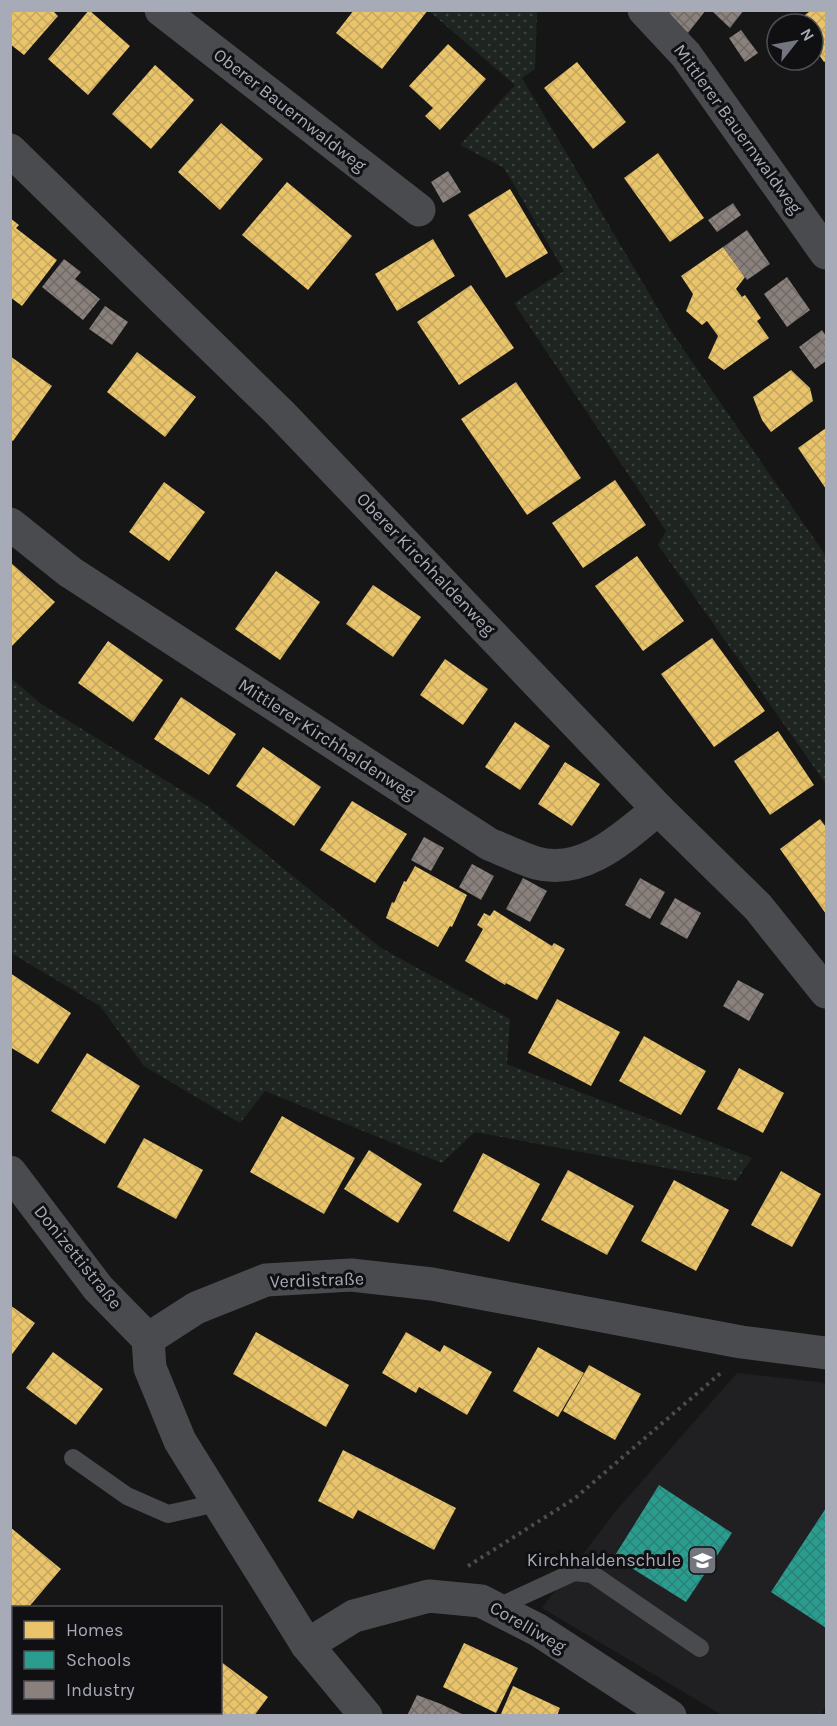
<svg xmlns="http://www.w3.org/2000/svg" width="837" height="1726" font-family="Karla,sans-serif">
	<defs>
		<pattern id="garden-dots" width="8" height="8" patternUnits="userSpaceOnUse" patternTransform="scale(1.5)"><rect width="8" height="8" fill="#1e2520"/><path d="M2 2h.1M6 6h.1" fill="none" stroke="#3c423e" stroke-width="1.8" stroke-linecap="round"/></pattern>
		<pattern id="homes-cross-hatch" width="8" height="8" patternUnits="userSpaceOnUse" patternTransform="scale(1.5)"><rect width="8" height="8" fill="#e9c46a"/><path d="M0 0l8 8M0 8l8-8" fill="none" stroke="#c4a760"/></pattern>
		<pattern id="schools-cross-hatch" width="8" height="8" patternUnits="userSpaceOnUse" patternTransform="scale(1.5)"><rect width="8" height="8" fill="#2a9d8f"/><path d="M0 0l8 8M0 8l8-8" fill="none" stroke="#2c8279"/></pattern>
		<pattern id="industry-cross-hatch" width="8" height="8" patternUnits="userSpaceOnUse" patternTransform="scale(1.5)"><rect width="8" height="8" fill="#8a817c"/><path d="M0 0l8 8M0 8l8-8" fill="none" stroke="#706a67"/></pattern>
	</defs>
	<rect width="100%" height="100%" fill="#161616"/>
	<path fill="#202022" d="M 737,1373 L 826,1383 L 826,1705 L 821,1715 L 722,1715 L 542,1608 L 615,1512 Z"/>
	<g fill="url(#garden-dots)">
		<path d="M 429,11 L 537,11 L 535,69 L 522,78 L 673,334 L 826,556 L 826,784 L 658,545 L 666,531 L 514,303 L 564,271 L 504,168 L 460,145 L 515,85 Z"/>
		<path d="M 11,678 L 41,704 L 207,806 L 381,948 L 510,1019 L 507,1064 L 752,1158 L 736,1181 L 475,1132 L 442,1163 L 265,1091 L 240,1123 L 144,1066 L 100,1006 L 11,953 Z"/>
	</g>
	<g fill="url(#homes-cross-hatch)">
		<path d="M 10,10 L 52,10 L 58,16 L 24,55 L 10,44 Z"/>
		<path d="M 89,10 L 130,46 L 88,95 L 48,59 Z"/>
		<path d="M 354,10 L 428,10 L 382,69 L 336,33 Z"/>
		<path d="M 812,10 L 826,10 L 826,61 L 824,62 L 813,46 L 813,24 L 798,24 L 796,21 Z"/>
		<path d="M 448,44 L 486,79 L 440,130 L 425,116 L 433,108 L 409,86 Z"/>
		<path d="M 577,62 L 626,122 L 593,149 L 544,88 Z"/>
		<path d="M 155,65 L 194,100 L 151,149 L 112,114 Z"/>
		<path d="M 221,123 L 263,159 L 220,210 L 178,172 Z"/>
		<path d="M 658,153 L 704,218 L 670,242 L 624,178 Z"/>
		<path d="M 287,182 L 352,236 L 308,290 L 242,235 Z"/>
		<path d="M 510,189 L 548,253 L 506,278 L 468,215 Z"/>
		<path d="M 10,218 L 19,225 L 16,228 L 57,260 L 22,306 L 10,297 Z"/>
		<path d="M 433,239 L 455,276 L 397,311 L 375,274 Z"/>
		<path d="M 723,247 L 745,277 L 736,289 L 742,297 L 745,295 L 761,318 L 757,321 L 769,338 L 724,370 L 708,358 L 718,336 L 707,321 L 702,325 L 686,311 L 693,294 L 681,276 Z"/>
		<path d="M 471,285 L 514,348 L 459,385 L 417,322 Z"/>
		<path d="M 137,352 L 196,397 L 165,437 L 107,392 Z"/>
		<path d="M 10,356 L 52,386 L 13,441 L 10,439 Z"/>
		<path d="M 791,370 L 810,388 L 813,401 L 771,432 L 762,420 L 753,397 Z"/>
		<path d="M 516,382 L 581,478 L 527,515 L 461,419 Z"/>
		<path d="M 826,428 L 826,489 L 798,448 Z"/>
		<path d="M 615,480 L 646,525 L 583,568 L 552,523 Z"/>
		<path d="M 164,482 L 205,512 L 169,561 L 129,532 Z"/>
		<path d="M 637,556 L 684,621 L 643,651 L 595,586 Z"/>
		<path d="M 10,562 L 55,602 L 10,648 Z"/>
		<path d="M 276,571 L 320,602 L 280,660 L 235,629 Z"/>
		<path d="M 373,585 L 421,617 L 393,657 L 346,624 Z"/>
		<path d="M 712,638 L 765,711 L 714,747 L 661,674 Z"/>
		<path d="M 108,641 L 163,680 L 133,722 L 78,683 Z"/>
		<path d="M 445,659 L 488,689 L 463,725 L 420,695 Z"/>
		<path d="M 181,697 L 236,734 L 209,775 L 154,739 Z"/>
		<path d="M 515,722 L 550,746 L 520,790 L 485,767 Z"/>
		<path d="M 778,731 L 814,785 L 770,815 L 734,761 Z"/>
		<path d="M 263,747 L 321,787 L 294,826 L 236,786 Z"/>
		<path d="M 565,762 L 600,784 L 572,826 L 538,804 Z"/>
		<path d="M 352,801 L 407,834 L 375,883 L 320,850 Z"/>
		<path d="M 820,819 L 826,827 L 826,914 L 780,849 Z"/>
		<path d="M 415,866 L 467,895 L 452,927 L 450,926 L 438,947 L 386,918 L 392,902 L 394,903 L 404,881 L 406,882 Z"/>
		<path d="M 494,910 L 552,946 L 554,943 L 565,949 L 537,1000 L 506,983 L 505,985 L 465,961 L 483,929 L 477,925 L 484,913 L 490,916 Z"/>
		<path d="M 10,973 L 71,1013 L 38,1064 L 10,1047 Z"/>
		<path d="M 557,999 L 620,1032 L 591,1086 L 528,1053 Z"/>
		<path d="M 644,1036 L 706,1071 L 681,1115 L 619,1081 Z"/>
		<path d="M 87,1053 L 140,1086 L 105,1144 L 51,1111 Z"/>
		<path d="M 739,1068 L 784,1093 L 763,1133 L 717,1109 Z"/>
		<path d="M 282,1116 L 355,1158 L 324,1214 L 250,1172 Z"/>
		<path d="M 144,1138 L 203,1170 L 176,1219 L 117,1187 Z"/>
		<path d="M 369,1150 L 422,1184 L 398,1223 L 344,1189 Z"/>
		<path d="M 483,1153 L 540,1184 L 509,1242 L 453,1211 Z"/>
		<path d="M 568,1170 L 634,1206 L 607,1255 L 541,1220 Z"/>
		<path d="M 781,1171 L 821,1194 L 792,1247 L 751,1225 Z"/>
		<path d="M 674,1180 L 729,1210 L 696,1271 L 641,1241 Z"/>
		<path d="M 10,1305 L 35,1323 L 10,1357 Z"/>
		<path d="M 256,1332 L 349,1385 L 326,1427 L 233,1374 Z"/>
		<path d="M 406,1332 L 440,1352 L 444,1345 L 492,1372 L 467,1415 L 419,1387 L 416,1393 L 382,1373 Z"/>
		<path d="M 538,1347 L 584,1373 L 558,1417 L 513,1391 Z"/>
		<path d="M 53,1352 L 103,1389 L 76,1425 L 26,1388 Z"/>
		<path d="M 589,1365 L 641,1394 L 615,1440 L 563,1411 Z"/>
		<path d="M 343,1450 L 456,1508 L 434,1550 L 358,1510 L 353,1519 L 318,1501 Z"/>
		<path d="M 10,1527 L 61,1569 L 28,1608 L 14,1608 L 14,1612 L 10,1610 Z"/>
		<path d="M 464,1643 L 518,1668 L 496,1713 L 443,1687 Z"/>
		<path d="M 220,1661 L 268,1697 L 254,1716 L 205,1716 L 201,1712 L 220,1712 Z"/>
		<path d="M 513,1686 L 560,1708 L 557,1716 L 500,1716 Z"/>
	</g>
	<g fill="url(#schools-cross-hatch)">
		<path d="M 659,1485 L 732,1533 L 686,1602 L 614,1557 Z"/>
		<path d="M 826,1508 L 826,1628 L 771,1592 Z"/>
	</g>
	<g fill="url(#industry-cross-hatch)">
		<path d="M 671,10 L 706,10 L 688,33 L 667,16 Z"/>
		<path d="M 711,10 L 744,10 L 730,28 Z"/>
		<path d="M 741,30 L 758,53 L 745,62 L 729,38 Z"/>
		<path d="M 448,171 L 461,192 L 443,203 L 431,182 Z"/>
		<path d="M 733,203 L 741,215 L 717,232 L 708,220 Z"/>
		<path d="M 747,230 L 770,264 L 747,280 L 723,247 Z"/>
		<path d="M 64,259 L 81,272 L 75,279 L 100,299 L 83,320 L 42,287 Z"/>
		<path d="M 787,277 L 810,310 L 787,327 L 764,294 Z"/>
		<path d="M 105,306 L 128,322 L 112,345 L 89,329 Z"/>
		<path d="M 822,330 L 826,336 L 826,361 L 815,369 L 799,347 Z"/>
		<path d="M 424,837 L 444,848 L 431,871 L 411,860 Z"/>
		<path d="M 472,864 L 494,876 L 481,900 L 459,887 Z"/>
		<path d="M 523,878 L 547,891 L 530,922 L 506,909 Z"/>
		<path d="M 640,878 L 665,892 L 650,919 L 625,905 Z"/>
		<path d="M 675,898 L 701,913 L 687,939 L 660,924 Z"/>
		<path d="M 738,980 L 764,994 L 749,1021 L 723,1006 Z"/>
		<path d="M 417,1695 L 441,1704 L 466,1716 L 407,1716 Z"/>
	</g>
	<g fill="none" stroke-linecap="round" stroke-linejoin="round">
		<g stroke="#4c4c51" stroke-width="4" stroke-dasharray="3 4.5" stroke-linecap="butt">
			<path d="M 468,1566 L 574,1499 L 723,1371"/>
			<path d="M 10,1664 L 14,1666"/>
			<path d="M 76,1712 L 79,1716"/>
		</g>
		<g stroke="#4a4b4f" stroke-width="18">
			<path d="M 73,1458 L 127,1496 L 168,1514 L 217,1503"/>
			<path d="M 496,1608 L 574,1572 L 592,1574 L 700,1648"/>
		</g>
		<g stroke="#4a4b4f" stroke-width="33">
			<path d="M 161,10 L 419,210"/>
			<path d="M 644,10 L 686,55 L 826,253"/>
			<path d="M 10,150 L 280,413 L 658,809 L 758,907 L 826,992"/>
			<path d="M 10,524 L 70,572 L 489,844 C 504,850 520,858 536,863 C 584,876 624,837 658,809"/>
			<path d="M 10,1172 L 98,1288 L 148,1339"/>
			<path d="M 307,1645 L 354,1616 L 429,1596 L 481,1601 L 538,1630 L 670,1716"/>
			<path d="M 366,1716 L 307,1645 L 180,1441 L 150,1368 L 148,1339 L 196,1308 L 266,1280 L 351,1275 L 432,1284 L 741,1342 L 826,1353"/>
		</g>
	</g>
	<defs>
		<symbol id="school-square" viewBox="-11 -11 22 22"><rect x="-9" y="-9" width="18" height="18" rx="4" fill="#74767f" stroke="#101012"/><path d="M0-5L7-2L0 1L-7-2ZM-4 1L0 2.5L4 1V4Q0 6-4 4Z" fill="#fff"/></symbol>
	</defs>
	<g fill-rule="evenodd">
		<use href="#school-square" x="686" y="1544" width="33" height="33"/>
	</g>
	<g text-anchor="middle" stroke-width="6" stroke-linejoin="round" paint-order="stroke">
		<g font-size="18" fill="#a7aab7" stroke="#101012">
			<text transform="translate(290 110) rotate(38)" y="6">Oberer Bauernwaldweg</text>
			<text transform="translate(738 129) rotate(54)" y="6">Mittlerer Bauernwaldweg</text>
			<text transform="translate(426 564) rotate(46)" y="6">Oberer Kirchhaldenweg</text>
			<text transform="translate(327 739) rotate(33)" y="6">Mittlerer Kirchhaldenweg</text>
			<text transform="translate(78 1257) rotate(51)" y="6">Donizettistraße</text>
			<text transform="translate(317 1280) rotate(-2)" y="6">Verdistraße</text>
			<text transform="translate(528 1627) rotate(30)" y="6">Corelliweg</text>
		</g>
		<g font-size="18" fill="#a7aab7" stroke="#101012" text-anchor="end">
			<text x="681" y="1566">Kirchhaldenschule</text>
		</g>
	</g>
	<rect width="837" height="1726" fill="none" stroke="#a7aab7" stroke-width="24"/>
	<rect x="12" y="1606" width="210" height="108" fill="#101012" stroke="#4c4e54" stroke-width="1.5"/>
	<rect x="24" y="1621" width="30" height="18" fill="#e9c46a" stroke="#4c4e54" stroke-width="1.5"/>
	<text x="66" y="1636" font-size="18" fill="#a7aab7">Homes</text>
	<rect x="24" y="1651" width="30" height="18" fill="#2a9d8f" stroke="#4c4e54" stroke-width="1.5"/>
	<text x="66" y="1666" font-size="18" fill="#a7aab7">Schools</text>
	<rect x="24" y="1681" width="30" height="18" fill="#8a817c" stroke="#4c4e54" stroke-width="1.5"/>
	<text x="66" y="1696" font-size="18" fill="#a7aab7">Industry</text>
	<g transform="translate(795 42) rotate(59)"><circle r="28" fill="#101012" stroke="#4c4e54" stroke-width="1.5"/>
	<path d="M0-4.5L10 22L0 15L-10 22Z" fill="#74767f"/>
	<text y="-9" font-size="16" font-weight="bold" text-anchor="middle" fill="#a7aab7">N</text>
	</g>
</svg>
